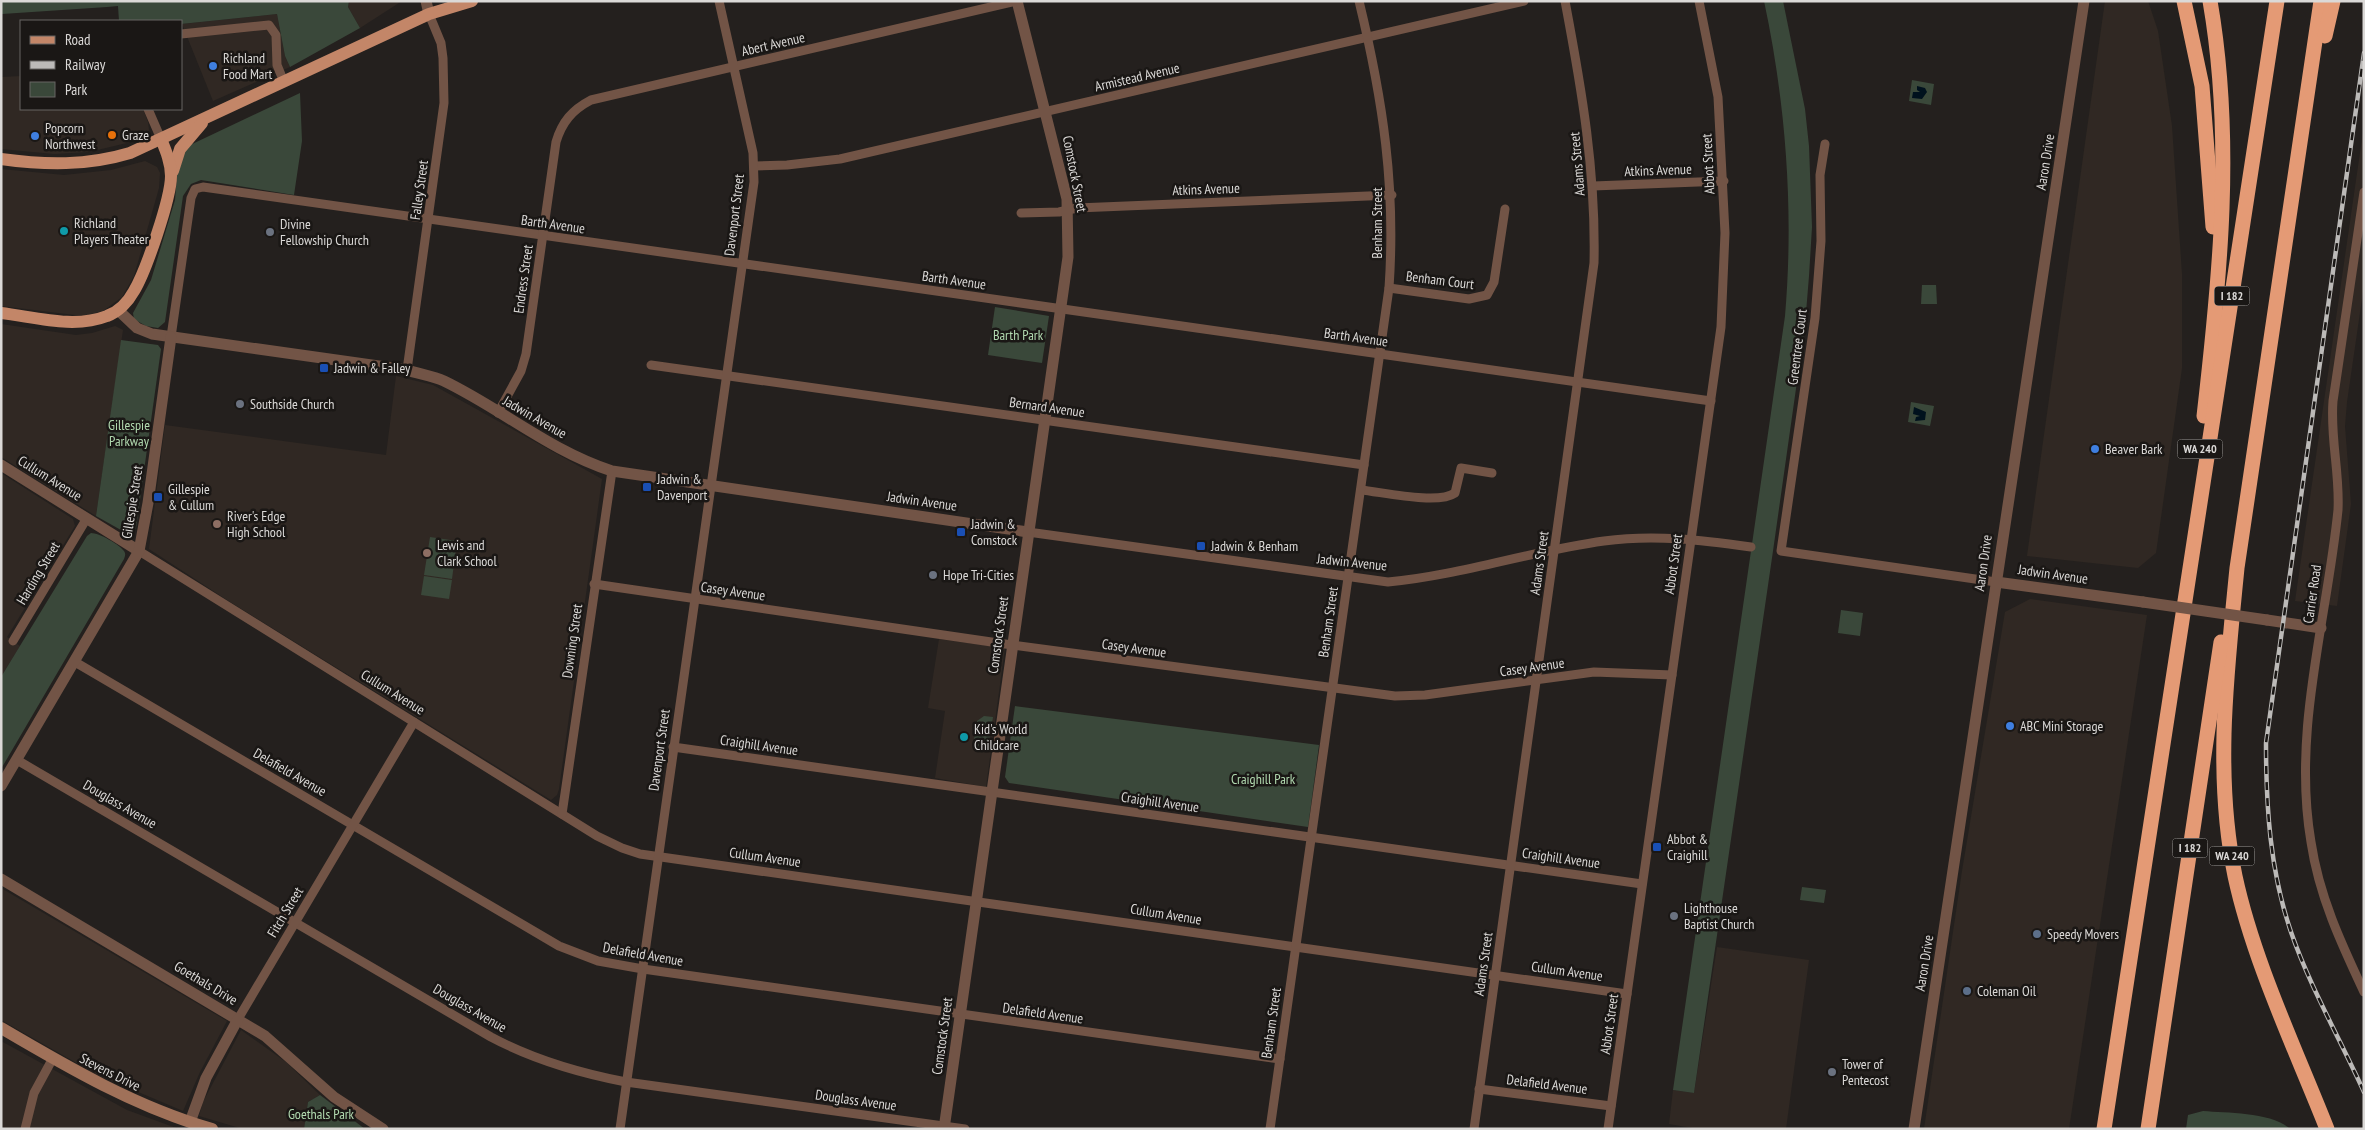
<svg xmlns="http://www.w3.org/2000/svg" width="2365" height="1130" font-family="'PT Sans Narrow',sans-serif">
	<rect width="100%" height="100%" fill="#24201e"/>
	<g fill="#302823">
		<path d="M 349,1 L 402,1 L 360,28 L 348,7 Z"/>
		<path d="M 2105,1 L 2148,1 L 2158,31 L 2172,126 L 2182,274 L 2182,368 L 2156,553 L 2138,568 L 2027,556 Z"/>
		<path d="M 277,14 L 285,56 L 290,67 L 213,101 L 182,24 Z"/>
		<path d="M 2,53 L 2,77 L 21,76 L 21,109 L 143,109 L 148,122 L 149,130 L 145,135 L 131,142 L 89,152 L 54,154 L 1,149 Z"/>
		<path d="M 2364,125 L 2364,285 L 2347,402 L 2345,426 L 2351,504 L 2337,606 L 2295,601 Z"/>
		<path d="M 145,161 L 157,167 L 160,173 L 159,188 L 134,276 L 122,297 L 103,311 L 83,316 L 1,306 L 1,169 L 64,175 L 111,170 Z"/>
		<path d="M 1,324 L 76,335 L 92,333 L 115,326 L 123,330 L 96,516 L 1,457 Z"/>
		<path d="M 396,376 L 433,385 L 602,479 L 559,789 L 557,795 L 551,800 L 227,600 L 149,549 L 165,425 L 386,455 Z"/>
		<path d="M 1,473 L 73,519 L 75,526 L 7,637 L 20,646 L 1,677 Z"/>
		<path d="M 2030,599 L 2147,615 L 2069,1129 L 1924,1129 L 1962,871 L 2005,612 Z"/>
		<path d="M 939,639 L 1005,648 L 986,787 L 935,778 L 945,711 L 928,708 Z"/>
		<path d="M 1,888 L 227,1021 L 200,1072 L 183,1111 L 96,1074 L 1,1020 Z"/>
		<path d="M 1717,947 L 1809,960 L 1786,1129 L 1698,1129 L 1669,1124 L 1673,1090 L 1694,1093 Z"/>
		<path d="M 241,1030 L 286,1062 L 320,1095 L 308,1102 L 304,1129 L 243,1129 L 199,1116 L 203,1102 Z"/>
		<path d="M 1,1041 L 127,1110 L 179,1129 L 1,1129 Z"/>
	</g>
	<g fill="#3a483a">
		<path d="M 1,1 L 349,1 L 348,7 L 360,28 L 290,67 L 285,56 L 277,14 L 181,24 L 181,21 L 119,21 L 118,6 L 107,7 L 2,14 L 1,54 Z"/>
		<path d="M 1764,1 L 1783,1 L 1805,109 L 1809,146 L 1812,227 L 1809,276 L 1805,325 L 1773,551 L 1694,1093 L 1673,1090 L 1785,316 C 1794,211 1786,104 1764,1 Z"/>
		<path d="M 1912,80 L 1934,84 L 1931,105 L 1909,101 Z"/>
		<path d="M 300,93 L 302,141 L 294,195 L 201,180 L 191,184 L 183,196 L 165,322 L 158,328 L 146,326 L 134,319 L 133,313 L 151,280 L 175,200 L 178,162 L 188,146 Z"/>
		<path d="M 1922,285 L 1936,285 L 1937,304 L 1921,304 Z"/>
		<path d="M 995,307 L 1049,316 L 1042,363 L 988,355 Z"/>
		<path d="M 121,340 L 158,345 L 161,349 L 136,528 L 133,533 L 128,534 L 96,516 Z"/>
		<path d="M 1911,402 L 1934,406 L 1930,426 L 1908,422 Z"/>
		<path d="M 91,533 C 99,533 119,544 124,551 C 126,554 125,556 124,559 L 1,769 L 1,677 L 87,536 Z"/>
		<path d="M 430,537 L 457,541 L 452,579 L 424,575 L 427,556 L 445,558 L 427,556 Z"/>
		<path d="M 424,576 L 452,580 L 449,599 L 421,595 Z"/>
		<path d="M 1841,610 L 1863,613 L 1860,636 L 1838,633 Z"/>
		<path d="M 1015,706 L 1319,745 L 1308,827 L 1009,783 L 1005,777 Z"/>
		<path d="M 984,716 L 993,717 L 988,749 L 973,746 L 977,721 Z"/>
		<path d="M 1802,887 L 1826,890 L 1824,903 L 1800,900 Z"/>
		<path d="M 320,1095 L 365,1129 L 304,1129 L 308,1102 Z"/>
		<path d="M 2203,1111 C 2227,1113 2272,1112 2290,1129 L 2186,1129 L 2188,1115 Z"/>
	</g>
	<g fill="#00111d">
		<path d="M 1917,86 L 1925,88 L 1927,92 L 1922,99 L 1912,98 L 1913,92 L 1920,92 L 1917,90 Z"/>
		<path d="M 1914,407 L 1926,412 L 1925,420 L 1915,421 L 1916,417 L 1920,416 L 1913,414 Z"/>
	</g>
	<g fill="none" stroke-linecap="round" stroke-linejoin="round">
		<g stroke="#725446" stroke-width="9">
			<path d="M 181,34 L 269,25 L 276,35 L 277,65 L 284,82"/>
			<path d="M 148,109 L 161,139"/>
			<path d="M 1825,144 L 1820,175 L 1821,241 L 1815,318 L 1781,551 L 1996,582"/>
			<path d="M 754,166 L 787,165 L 840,159 L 1524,1"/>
			<path d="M 1593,186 L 1724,181"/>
			<path d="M 2364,192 L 2333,401 C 2330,438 2340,473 2338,510 C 2327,620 2292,731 2311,842 C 2319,896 2341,943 2364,992"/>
			<path d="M 1021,213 L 1059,212 L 1077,208 L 1392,195"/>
			<path d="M 1389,288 L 1469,299 L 1487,295 L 1494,282 L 1505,209"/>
			<path d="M 171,337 L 191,198 L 195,189 L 203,187 L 1711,401"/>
			<path d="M 651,365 L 1364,465"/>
			<path d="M 407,370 L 444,103 L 443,58 L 441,43 L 429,14"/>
			<path d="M 498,413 L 521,371 L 526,354 L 556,142 C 562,122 572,110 591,100 L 1016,1"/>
			<path d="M 1361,490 C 1382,492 1438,505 1455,493 L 1461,468 L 1492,473"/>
			<path d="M 1028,532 L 1388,582 C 1461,575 1531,551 1604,541 C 1654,534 1702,540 1751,547"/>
			<path d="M 139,551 L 597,836 L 622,848 L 640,854 L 1627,994"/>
			<path d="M 594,584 L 1012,645 L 1395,696 L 1425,695 L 1594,672 L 1672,675"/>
			<path d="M 13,641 L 87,518"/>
			<path d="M 75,662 L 559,946 L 598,961 L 643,969 L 1280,1059"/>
			<path d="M 673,747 L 1642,884"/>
			<path d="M 17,760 L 491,1037 C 534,1060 579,1073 626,1082 L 965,1129"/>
			<path d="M 562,814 L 612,471"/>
			<path d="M 238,1019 L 414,722"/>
			<path d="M 1479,1089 L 1611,1106"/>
			<path d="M 25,1129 L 34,1093 L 53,1058"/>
			<path d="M 620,1129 L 754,182 L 753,153 L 719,1"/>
			<path d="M 1270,1129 L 1389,288 C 1396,187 1383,100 1359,1"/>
			<path d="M 1474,1129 L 1594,263 C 1596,172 1582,91 1565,1"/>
			<path d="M 1608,1129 L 1721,327 L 1725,233 L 1718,97 L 1699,1"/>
		</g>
		<g stroke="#725446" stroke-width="11">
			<path d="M 426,1 L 429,14"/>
			<path d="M 118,310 L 137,328 L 152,334 L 407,370 C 419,374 433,376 444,381 C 502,409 550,451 612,471 L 1028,532"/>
			<path d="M 1,465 L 139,551"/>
			<path d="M 1996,582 L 2143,602"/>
			<path d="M 2267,620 L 2321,628"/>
			<path d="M 1,786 L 139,551 L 148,503 L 171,337"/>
			<path d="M 1,879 L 265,1036 L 334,1097 L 383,1129"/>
			<path d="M 190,1122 L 206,1078 L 238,1019"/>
			<path d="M 944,1129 L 1068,257 L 1067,199 L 1017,1"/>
			<path d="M 1914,1129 L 2084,1"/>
		</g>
		<path stroke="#a07159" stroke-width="12" d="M 1,1028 C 69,1068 136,1107 212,1129"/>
		<g stroke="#c38668" stroke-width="12">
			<path d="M 1,159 C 45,165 87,166 130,153 L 429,14 L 472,1"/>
			<path d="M 173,171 L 180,149 L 202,123"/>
			<path d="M 1,313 C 35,317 74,329 107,316 C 118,312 128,302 134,291 C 146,271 171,198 171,176 C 171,163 166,151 161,139"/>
		</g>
		<g stroke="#e49a75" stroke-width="15">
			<path d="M 2184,1 L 2202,86 L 2213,227"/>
			<path d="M 2321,1 L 2237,568 C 2227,670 2214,774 2235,876 C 2253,960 2295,1048 2327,1129"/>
			<path d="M 2325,36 L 2333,1"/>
			<path d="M 2204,416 C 2220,278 2234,139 2210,1"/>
			<path d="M 2104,1129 L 2277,1"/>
			<path d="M 2148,1129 L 2221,642"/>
		</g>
		<defs>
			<path id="rail" d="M 2364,53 L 2266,743 C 2266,807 2270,871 2291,932 C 2310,987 2340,1039 2364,1092"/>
		</defs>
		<use href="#rail" stroke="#bcbab8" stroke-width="4.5"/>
		<use href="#rail" stroke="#1a1715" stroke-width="2.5" stroke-dasharray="8" stroke-linecap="butt"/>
		<path stroke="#725446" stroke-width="11" d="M 2143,602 L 2267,620"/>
	</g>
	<g fill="#3f7fe0" stroke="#1a1715" stroke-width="2">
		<circle cx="213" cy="66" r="5"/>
		<circle cx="35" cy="136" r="5"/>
		<circle cx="2095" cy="449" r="5"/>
		<circle cx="2010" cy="726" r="5"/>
	</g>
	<circle fill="#e8710a" stroke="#1a1715" stroke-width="2" cx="112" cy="135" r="5"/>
	<g fill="#0f9aa8" stroke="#1a1715" stroke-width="2">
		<circle cx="64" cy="231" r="5"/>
		<circle cx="964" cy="737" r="5"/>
	</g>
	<g fill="#6b7280" stroke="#1a1715" stroke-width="2">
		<circle cx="270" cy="232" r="5"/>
		<circle cx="240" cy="404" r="5"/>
		<circle cx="933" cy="575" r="5"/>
		<circle cx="1674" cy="916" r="5"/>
		<circle cx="1832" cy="1072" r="5"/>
	</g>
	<g fill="#1a4fb4" stroke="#1a1715" stroke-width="2">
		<rect x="319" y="363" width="10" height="10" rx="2.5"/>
		<rect x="642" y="482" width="10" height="10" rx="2.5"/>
		<rect x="153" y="492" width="10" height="10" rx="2.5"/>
		<rect x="956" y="527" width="10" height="10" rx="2.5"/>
		<rect x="1196" y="541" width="10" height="10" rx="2.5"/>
		<rect x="1652" y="842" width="10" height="10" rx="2.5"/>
	</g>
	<g fill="#8d6e63" stroke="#1a1715" stroke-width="2">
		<circle cx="217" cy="524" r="5"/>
		<circle cx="427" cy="553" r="5"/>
	</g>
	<g fill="#5c6f8a" stroke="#1a1715" stroke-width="2">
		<circle cx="2037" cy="934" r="5"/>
		<circle cx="1967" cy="991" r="5"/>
	</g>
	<g text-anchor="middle" stroke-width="5" stroke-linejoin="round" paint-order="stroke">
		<g fill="#1a1715" stroke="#a19f9d" stroke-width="1">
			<rect x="2214.5" y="286.5" width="35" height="19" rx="4"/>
			<rect x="2177.5" y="439.5" width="45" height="19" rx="4"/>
			<rect x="2172.5" y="838.5" width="35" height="19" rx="4"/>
			<rect x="2209.5" y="846.5" width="45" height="19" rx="4"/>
		</g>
		<g font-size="12" font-weight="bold" fill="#dbd9d7">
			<text x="2232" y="300">I 182</text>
			<text x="2200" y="453">WA 240</text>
			<text x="2190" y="852">I 182</text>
			<text x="2232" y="860">WA 240</text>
		</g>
		<g font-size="14" fill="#dbd9d7" stroke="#1a1715">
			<text transform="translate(773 44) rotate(-13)" y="5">Abert Avenue</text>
			<text transform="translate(1137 77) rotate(-13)" y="5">Armistead Avenue</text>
			<text transform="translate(2045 162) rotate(-81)" y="5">Aaron Drive</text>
			<text transform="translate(1577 164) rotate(-95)" y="5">Adams Street</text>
			<text transform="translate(1708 164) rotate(-93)" y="5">Abbot Street</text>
			<text transform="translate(1658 170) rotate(-2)" y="5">Atkins Avenue</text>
			<text transform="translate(1075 174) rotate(79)" y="5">Comstock Street</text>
			<text transform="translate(1206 189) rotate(-2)" y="5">Atkins Avenue</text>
			<text transform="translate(419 190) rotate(-82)" y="5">Falley Street</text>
			<text transform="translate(734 215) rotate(-83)" y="5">Davenport Street</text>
			<text transform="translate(1377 223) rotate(-90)" y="5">Benham Street</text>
			<text transform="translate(553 224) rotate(8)" y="5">Barth Avenue</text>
			<text transform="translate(523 279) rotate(-82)" y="5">Endress Street</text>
			<text transform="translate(954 280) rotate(8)" y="5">Barth Avenue</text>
			<text transform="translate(1440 280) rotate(7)" y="5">Benham Court</text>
			<text transform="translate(1356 337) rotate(8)" y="5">Barth Avenue</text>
			<text transform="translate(1797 347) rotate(-83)" y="5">Greentree Court</text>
			<text transform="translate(1047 407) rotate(8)" y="5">Bernard Avenue</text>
			<text transform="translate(535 417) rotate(30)" y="5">Jadwin Avenue</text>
			<text transform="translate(50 478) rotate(32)" y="5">Cullum Avenue</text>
			<text transform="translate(922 501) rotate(8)" y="5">Jadwin Avenue</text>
			<text transform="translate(132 502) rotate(-81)" y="5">Gillespie Street</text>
			<text transform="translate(1352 562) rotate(6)" y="5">Jadwin Avenue</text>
			<text transform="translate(1539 563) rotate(-82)" y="5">Adams Street</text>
			<text transform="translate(1983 563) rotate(-82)" y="5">Aaron Drive</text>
			<text transform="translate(1673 564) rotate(-82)" y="5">Abbot Street</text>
			<text transform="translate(38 573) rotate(-59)" y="5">Harding Street</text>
			<text transform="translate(2053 574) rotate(8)" y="5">Jadwin Avenue</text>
			<text transform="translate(733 591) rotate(8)" y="5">Casey Avenue</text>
			<text transform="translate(2312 594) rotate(-82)" y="5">Carrier Road</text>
			<text transform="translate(1328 622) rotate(-82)" y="5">Benham Street</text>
			<text transform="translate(998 635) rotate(-82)" y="5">Comstock Street</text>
			<text transform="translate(572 641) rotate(-82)" y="5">Downing Street</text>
			<text transform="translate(1134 648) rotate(8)" y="5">Casey Avenue</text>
			<text transform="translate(1532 667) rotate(-8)" y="5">Casey Avenue</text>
			<text transform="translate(393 692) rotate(32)" y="5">Cullum Avenue</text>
			<text transform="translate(759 745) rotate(8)" y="5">Craighill Avenue</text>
			<text transform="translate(659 750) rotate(-82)" y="5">Davenport Street</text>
			<text transform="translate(290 772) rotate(30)" y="5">Delafield Avenue</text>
			<text transform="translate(1160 802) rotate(8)" y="5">Craighill Avenue</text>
			<text transform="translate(120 804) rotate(30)" y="5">Douglass Avenue</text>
			<text transform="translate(765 857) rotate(8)" y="5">Cullum Avenue</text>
			<text transform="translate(1561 858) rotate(8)" y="5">Craighill Avenue</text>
			<text transform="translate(285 912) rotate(-59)" y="5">Fitch Street</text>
			<text transform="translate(1166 914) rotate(9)" y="5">Cullum Avenue</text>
			<text transform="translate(643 954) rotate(10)" y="5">Delafield Avenue</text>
			<text transform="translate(1924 963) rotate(-81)" y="5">Aaron Drive</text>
			<text transform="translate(1483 964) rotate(-82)" y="5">Adams Street</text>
			<text transform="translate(1567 971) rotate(8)" y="5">Cullum Avenue</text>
			<text transform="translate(206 983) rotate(31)" y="5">Goethals Drive</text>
			<text transform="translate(470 1008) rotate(30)" y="5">Douglass Avenue</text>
			<text transform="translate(1043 1013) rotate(8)" y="5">Delafield Avenue</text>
			<text transform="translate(1271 1023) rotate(-82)" y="5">Benham Street</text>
			<text transform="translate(1609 1024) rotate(-82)" y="5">Abbot Street</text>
			<text transform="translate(942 1036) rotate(-82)" y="5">Comstock Street</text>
			<text transform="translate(110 1072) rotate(27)" y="5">Stevens Drive</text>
			<text transform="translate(1547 1084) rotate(7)" y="5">Delafield Avenue</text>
			<text transform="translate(856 1100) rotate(8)" y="5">Douglass Avenue</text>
		</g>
		<g font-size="14" fill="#dbd9d7" stroke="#1a1715" text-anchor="start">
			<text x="223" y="63">Richland<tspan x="223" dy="16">Food Mart</tspan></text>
			<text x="45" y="133">Popcorn<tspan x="45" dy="16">Northwest</tspan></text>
			<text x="122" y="140">Graze</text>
			<text x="74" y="228">Richland<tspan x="74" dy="16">Players Theater</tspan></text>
			<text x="280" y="229">Divine<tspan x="280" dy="16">Fellowship Church</tspan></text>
			<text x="334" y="373">Jadwin &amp; Falley</text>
			<text x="250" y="409">Southside Church</text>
			<text x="2105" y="454">Beaver Bark</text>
			<text x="657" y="484">Jadwin &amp;<tspan x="657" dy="16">Davenport</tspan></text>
			<text x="168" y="494">Gillespie<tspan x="168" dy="16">&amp; Cullum</tspan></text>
			<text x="227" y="521">River's Edge<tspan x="227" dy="16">High School</tspan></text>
			<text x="971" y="529">Jadwin &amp;<tspan x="971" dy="16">Comstock</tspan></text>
			<text x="437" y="550">Lewis and<tspan x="437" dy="16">Clark School</tspan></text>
			<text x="1211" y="551">Jadwin &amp; Benham</text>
			<text x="943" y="580">Hope Tri-Cities</text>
			<text x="2020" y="731">ABC Mini Storage</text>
			<text x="974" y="734">Kid's World<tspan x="974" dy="16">Childcare</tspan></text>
			<text x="1667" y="844">Abbot &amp;<tspan x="1667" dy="16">Craighill</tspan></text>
			<text x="1684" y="913">Lighthouse<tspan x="1684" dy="16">Baptist Church</tspan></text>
			<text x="2047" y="939">Speedy Movers</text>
			<text x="1977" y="996">Coleman Oil</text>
			<text x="1842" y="1069">Tower of<tspan x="1842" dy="16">Pentecost</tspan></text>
		</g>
		<g font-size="14" fill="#b2dab0" stroke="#1a1715">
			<text x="1018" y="340">Barth Park</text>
			<text x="129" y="430">Gillespie<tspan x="129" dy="16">Parkway</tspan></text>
			<text x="1263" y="784">Craighill Park</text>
			<text x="321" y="1119">Goethals Park</text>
		</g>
	</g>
	<rect width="2365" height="1130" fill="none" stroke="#dbd9d7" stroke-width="5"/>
	<rect x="20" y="20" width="162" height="90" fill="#1a1715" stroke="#676563"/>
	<rect x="30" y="36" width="25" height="8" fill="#c38668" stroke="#676563"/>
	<text x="65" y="45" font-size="15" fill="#dbd9d7">Road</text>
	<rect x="30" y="61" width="25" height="8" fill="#bcbab8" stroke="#676563"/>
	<text x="65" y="70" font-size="15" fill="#dbd9d7">Railway</text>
	<rect x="30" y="82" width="25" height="15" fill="#3a483a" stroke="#676563"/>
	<text x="65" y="95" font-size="15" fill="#dbd9d7">Park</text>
</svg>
